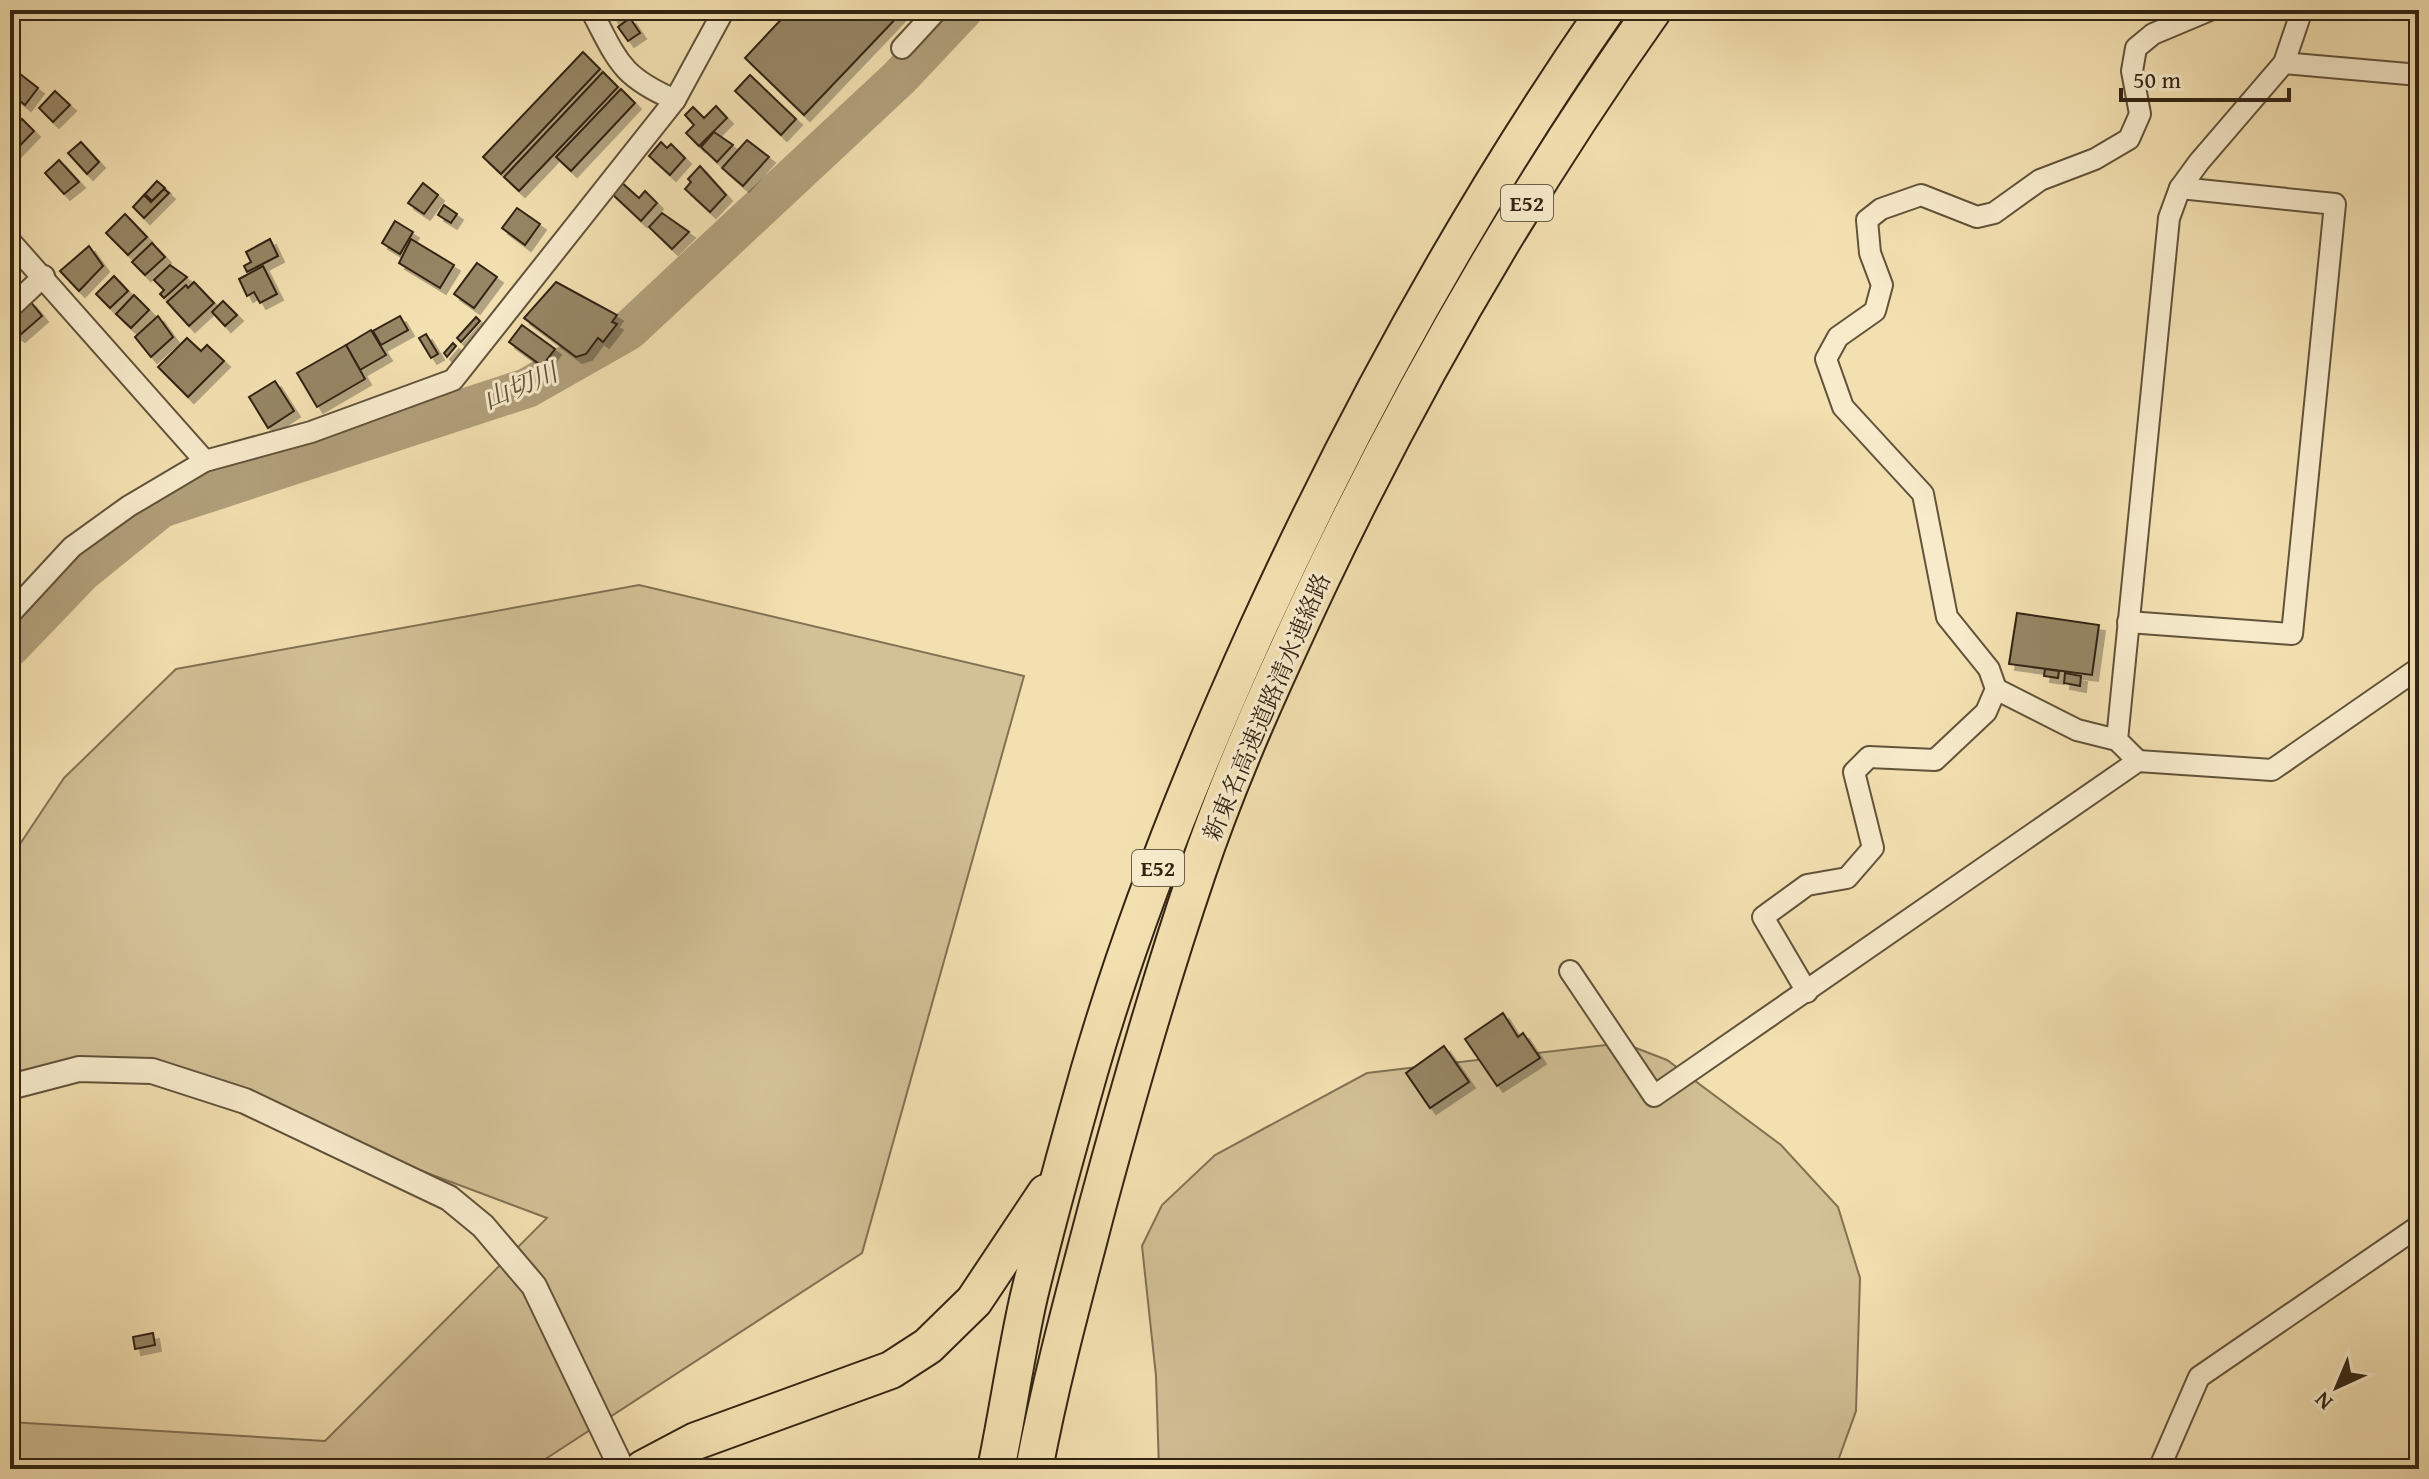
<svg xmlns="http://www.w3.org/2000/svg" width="2429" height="1479" font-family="'Gentium Book Plus','Noto Serif JP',serif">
	<defs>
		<filter id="shadow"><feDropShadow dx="6" dy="6" stdDeviation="0" flood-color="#0004"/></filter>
	</defs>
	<rect width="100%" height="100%" fill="#f3e0b1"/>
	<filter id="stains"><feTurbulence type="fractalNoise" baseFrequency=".0025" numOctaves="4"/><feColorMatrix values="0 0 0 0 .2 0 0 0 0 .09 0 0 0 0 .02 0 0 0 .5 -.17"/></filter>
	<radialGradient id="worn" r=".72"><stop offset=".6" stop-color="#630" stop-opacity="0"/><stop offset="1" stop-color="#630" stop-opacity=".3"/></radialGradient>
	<g fill="#d2c096" stroke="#827254" stroke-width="2">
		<path d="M 639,585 L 1024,676 L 862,1253 L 530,1469 L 10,1469 L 10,1422 L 325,1441 L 547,1218 L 164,1074 L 10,1071 L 10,859 L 64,778 L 176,669 Z"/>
		<path d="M 1623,1043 L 1667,1060 L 1781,1145 L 1838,1207 L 1860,1278 L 1856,1411 L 1835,1469 L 1159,1469 L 1156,1376 L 1142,1246 L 1162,1205 L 1215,1155 L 1367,1073 Z"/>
	</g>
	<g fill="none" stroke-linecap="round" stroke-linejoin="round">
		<path stroke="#b1a07b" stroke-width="40" d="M 10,647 L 82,572 L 161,508 L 527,388 L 629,330 L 899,78 L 963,10"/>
	</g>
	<g fill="#968665" stroke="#322413" stroke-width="2" filter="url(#shadow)">
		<path d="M 609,10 L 629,10 L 630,12 L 614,20 Z"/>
		<path d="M 790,10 L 904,10 L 804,115 L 745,58 Z"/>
		<path d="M 630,18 L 640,33 L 628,41 L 618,27 Z"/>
		<path d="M 583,52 L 600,69 L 501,174 L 483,157 Z"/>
		<path d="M 15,70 L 38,88 L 25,105 L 10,93 L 10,77 Z"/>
		<path d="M 603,72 L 618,87 L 519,191 L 504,177 Z"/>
		<path d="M 750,75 L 796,119 L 781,135 L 735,91 Z"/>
		<path d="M 621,89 L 635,103 L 571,171 L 556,157 Z"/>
		<path d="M 55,91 L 70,105 L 53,122 L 39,108 Z"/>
		<path d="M 716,106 L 727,118 L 699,146 L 686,133 L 694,125 L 685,115 L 693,107 L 704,118 Z"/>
		<path d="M 22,119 L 34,131 L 12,154 L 10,131 Z"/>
		<path d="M 714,132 L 733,145 L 717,162 L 701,147 Z"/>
		<path d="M 747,140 L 769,157 L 743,186 L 722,168 Z"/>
		<path d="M 81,142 L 99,162 L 87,174 L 68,153 Z"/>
		<path d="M 661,142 L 667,148 L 671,144 L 685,158 L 670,175 L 649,156 Z"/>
		<path d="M 59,160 L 79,182 L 64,194 L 45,173 Z"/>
		<path d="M 700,166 L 726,195 L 710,212 L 685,189 L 691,182 L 688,179 Z"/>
		<path d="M 157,181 L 165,188 L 152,201 L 145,194 Z"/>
		<path d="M 620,181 L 639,198 L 645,191 L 657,203 L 641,221 L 610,192 Z"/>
		<path d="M 423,183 L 438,195 L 424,214 L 408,203 Z"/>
		<path d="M 164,189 L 169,193 L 144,218 L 133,207 L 144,195 L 151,202 Z"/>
		<path d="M 444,205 L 457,214 L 451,223 L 438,215 Z"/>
		<path d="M 517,208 L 540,224 L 525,245 L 502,228 Z"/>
		<path d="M 662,213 L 689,232 L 672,249 L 649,227 Z"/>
		<path d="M 125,214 L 147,237 L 128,255 L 106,233 Z"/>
		<path d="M 395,221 L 413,232 L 400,254 L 382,243 Z"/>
		<path d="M 270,239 L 278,256 L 247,272 L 244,266 L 251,262 L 246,252 Z"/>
		<path d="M 411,239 L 454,265 L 440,288 L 399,263 Z"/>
		<path d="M 152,243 L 165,257 L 145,275 L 132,262 Z"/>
		<path d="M 89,246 L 103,266 L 79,291 L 60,271 Z"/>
		<path d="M 477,263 L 497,277 L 474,308 L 454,294 Z"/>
		<path d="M 170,265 L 187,277 L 164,298 L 160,294 L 164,290 L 154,280 Z"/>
		<path d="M 263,266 L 277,294 L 260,303 L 254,292 L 247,296 L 239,279 Z"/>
		<path d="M 114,276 L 128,291 L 110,308 L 96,294 Z"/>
		<path d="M 194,282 L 214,303 L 189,326 L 167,302 L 186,285 L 188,288 Z"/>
		<path d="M 556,282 L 617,315 L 612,322 L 617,324 L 603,342 L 598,338 L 586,354 L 576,357 L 524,318 Z"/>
		<path d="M 134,295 L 149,310 L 131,328 L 116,314 Z"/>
		<path d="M 30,301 L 42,316 L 19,336 L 10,330 L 10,319 Z"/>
		<path d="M 223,301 L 237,315 L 225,326 L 212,312 Z"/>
		<path d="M 158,316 L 173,337 L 151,357 L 135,337 Z"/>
		<path d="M 400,316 L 408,330 L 381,345 L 373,331 Z"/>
		<path d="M 476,317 L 480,321 L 461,342 L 457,338 Z"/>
		<path d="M 522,325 L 555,349 L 542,366 L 509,342 Z"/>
		<path d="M 371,330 L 386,355 L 360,370 L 346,345 Z"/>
		<path d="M 426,334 L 438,354 L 431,358 L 419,338 Z"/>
		<path d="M 187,338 L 201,351 L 207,345 L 224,361 L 188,397 L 158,367 Z"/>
		<path d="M 453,343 L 456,346 L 447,357 L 444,353 Z"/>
		<path d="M 346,345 L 365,379 L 317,407 L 297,373 Z"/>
		<path d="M 275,381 L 294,411 L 268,428 L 249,397 Z"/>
		<path d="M 2017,613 L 2099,625 L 2092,675 L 2009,664 Z"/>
		<path d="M 2045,669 L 2059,671 L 2058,678 L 2044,676 Z"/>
		<path d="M 2065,673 L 2081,676 L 2080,686 L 2064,683 Z"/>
		<path d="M 1503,1013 L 1518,1037 L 1523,1033 L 1540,1058 L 1497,1086 L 1465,1039 Z"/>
		<path d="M 1444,1046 L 1469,1082 L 1430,1108 L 1406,1073 Z"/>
		<path d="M 153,1333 L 155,1345 L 135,1349 L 133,1337 Z"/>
	</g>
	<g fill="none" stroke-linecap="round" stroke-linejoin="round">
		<defs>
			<g id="minor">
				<path d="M 591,10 C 618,61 620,76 675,100"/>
				<path d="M 902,48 L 937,10"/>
				<path d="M 2284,63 L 2419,75"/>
				<path d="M 10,241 L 205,461"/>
				<path d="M 10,308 L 44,276"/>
				<path d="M 10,614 L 72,547 L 129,506 L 205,461 L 311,432 L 453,380 L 675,100 L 724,10"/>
				<path d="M 2128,622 L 2292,634 L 2335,204 L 2180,188"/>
				<path d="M 1996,689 L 2077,730 L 2117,740"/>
				<path d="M 2138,761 L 2117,740 L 2169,218 L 2180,188 L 2199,162 L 2284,63 L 2302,10"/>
				<path d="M 1570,971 L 1654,1096 L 2138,761 L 2272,770 L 2419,668"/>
				<path d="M 1807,992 L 1763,917 L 1807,885 L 1847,878 L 1873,848 L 1854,772 L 1869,757 L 1935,760 L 1986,712 L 1996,689 L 1989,669 L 1947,617 L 1923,494 L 1843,407 L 1826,359 L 1838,337 L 1875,311 L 1882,285 L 1870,253 L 1867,220 L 1881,209 L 1921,195 L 1977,217 L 1994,213 L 2040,180 L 2095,159 L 2129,139 L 2140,114 L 2132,71 L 2136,48 L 2153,34 L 2210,10"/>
				<path d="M 2159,1469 L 2199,1377 L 2419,1226"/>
			</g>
			<path id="tertiary" d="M 10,1087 L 79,1069 L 152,1071 L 245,1101 L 449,1198 L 483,1226 L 534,1286 L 622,1469"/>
			<g id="motorway">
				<path d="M 643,1469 L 696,1441 L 891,1370 L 928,1346 L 974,1301 L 1046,1193"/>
				<path d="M 996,1469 C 1008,1412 1016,1353 1029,1296 C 1047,1221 1068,1146 1089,1072 C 1133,920 1192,773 1257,630 C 1356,413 1470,206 1606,10"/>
				<path d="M 1034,1469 C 1051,1379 1075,1292 1098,1204 C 1128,1093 1160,982 1197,873 C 1230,775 1274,679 1318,585 C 1413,385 1525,191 1653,10"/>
			</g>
		</defs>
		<use href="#minor" stroke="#62533a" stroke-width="24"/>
		<use href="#tertiary" stroke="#62533a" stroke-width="28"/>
		<use href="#motorway" stroke="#322413" stroke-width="40"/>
		<use href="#minor" stroke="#f7ebcc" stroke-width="20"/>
		<use href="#tertiary" stroke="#f7ebcc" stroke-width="24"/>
		<use href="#motorway" stroke="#f3e0b1" stroke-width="36"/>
	</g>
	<g text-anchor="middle" stroke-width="6" stroke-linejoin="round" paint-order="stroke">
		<g fill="#f7ebcc" stroke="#6d604a" stroke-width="2">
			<rect x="1501" y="185" width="52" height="36" rx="6"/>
			<rect x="1132" y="850" width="52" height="36" rx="6"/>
		</g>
		<g font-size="22" font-weight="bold" fill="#322413">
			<text x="1527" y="211">E52</text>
			<text x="1158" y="876">E52</text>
		</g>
		<g font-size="24" fill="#322413" stroke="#f7ebcc">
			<text transform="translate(1267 707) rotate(-67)" y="8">新東名高速道路清水連絡路</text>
		</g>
		<g font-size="26" font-style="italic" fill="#5e4f37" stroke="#f7ebcc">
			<text transform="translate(520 386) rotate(-23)" y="9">山切川</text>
		</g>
	</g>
	<rect width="2429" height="1479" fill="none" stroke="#f3e0b1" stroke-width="40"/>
	<rect x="12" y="12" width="2405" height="1455" fill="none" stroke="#322413" stroke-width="4"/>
	<rect x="20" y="20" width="2389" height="1439" fill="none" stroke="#322413" stroke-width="2"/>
	<g transform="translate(2337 1387) rotate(224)" stroke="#f7ebcc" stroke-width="6" paint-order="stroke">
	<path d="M0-6L14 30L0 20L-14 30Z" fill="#322413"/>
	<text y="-12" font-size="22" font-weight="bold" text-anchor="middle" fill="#322413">N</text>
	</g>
	<path d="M2121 88v12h168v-12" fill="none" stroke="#322413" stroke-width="4"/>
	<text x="2133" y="88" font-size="24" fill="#322413" stroke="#f7ebcc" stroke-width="6" paint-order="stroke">50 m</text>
	<rect width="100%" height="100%" filter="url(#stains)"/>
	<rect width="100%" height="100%" fill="url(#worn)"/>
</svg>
